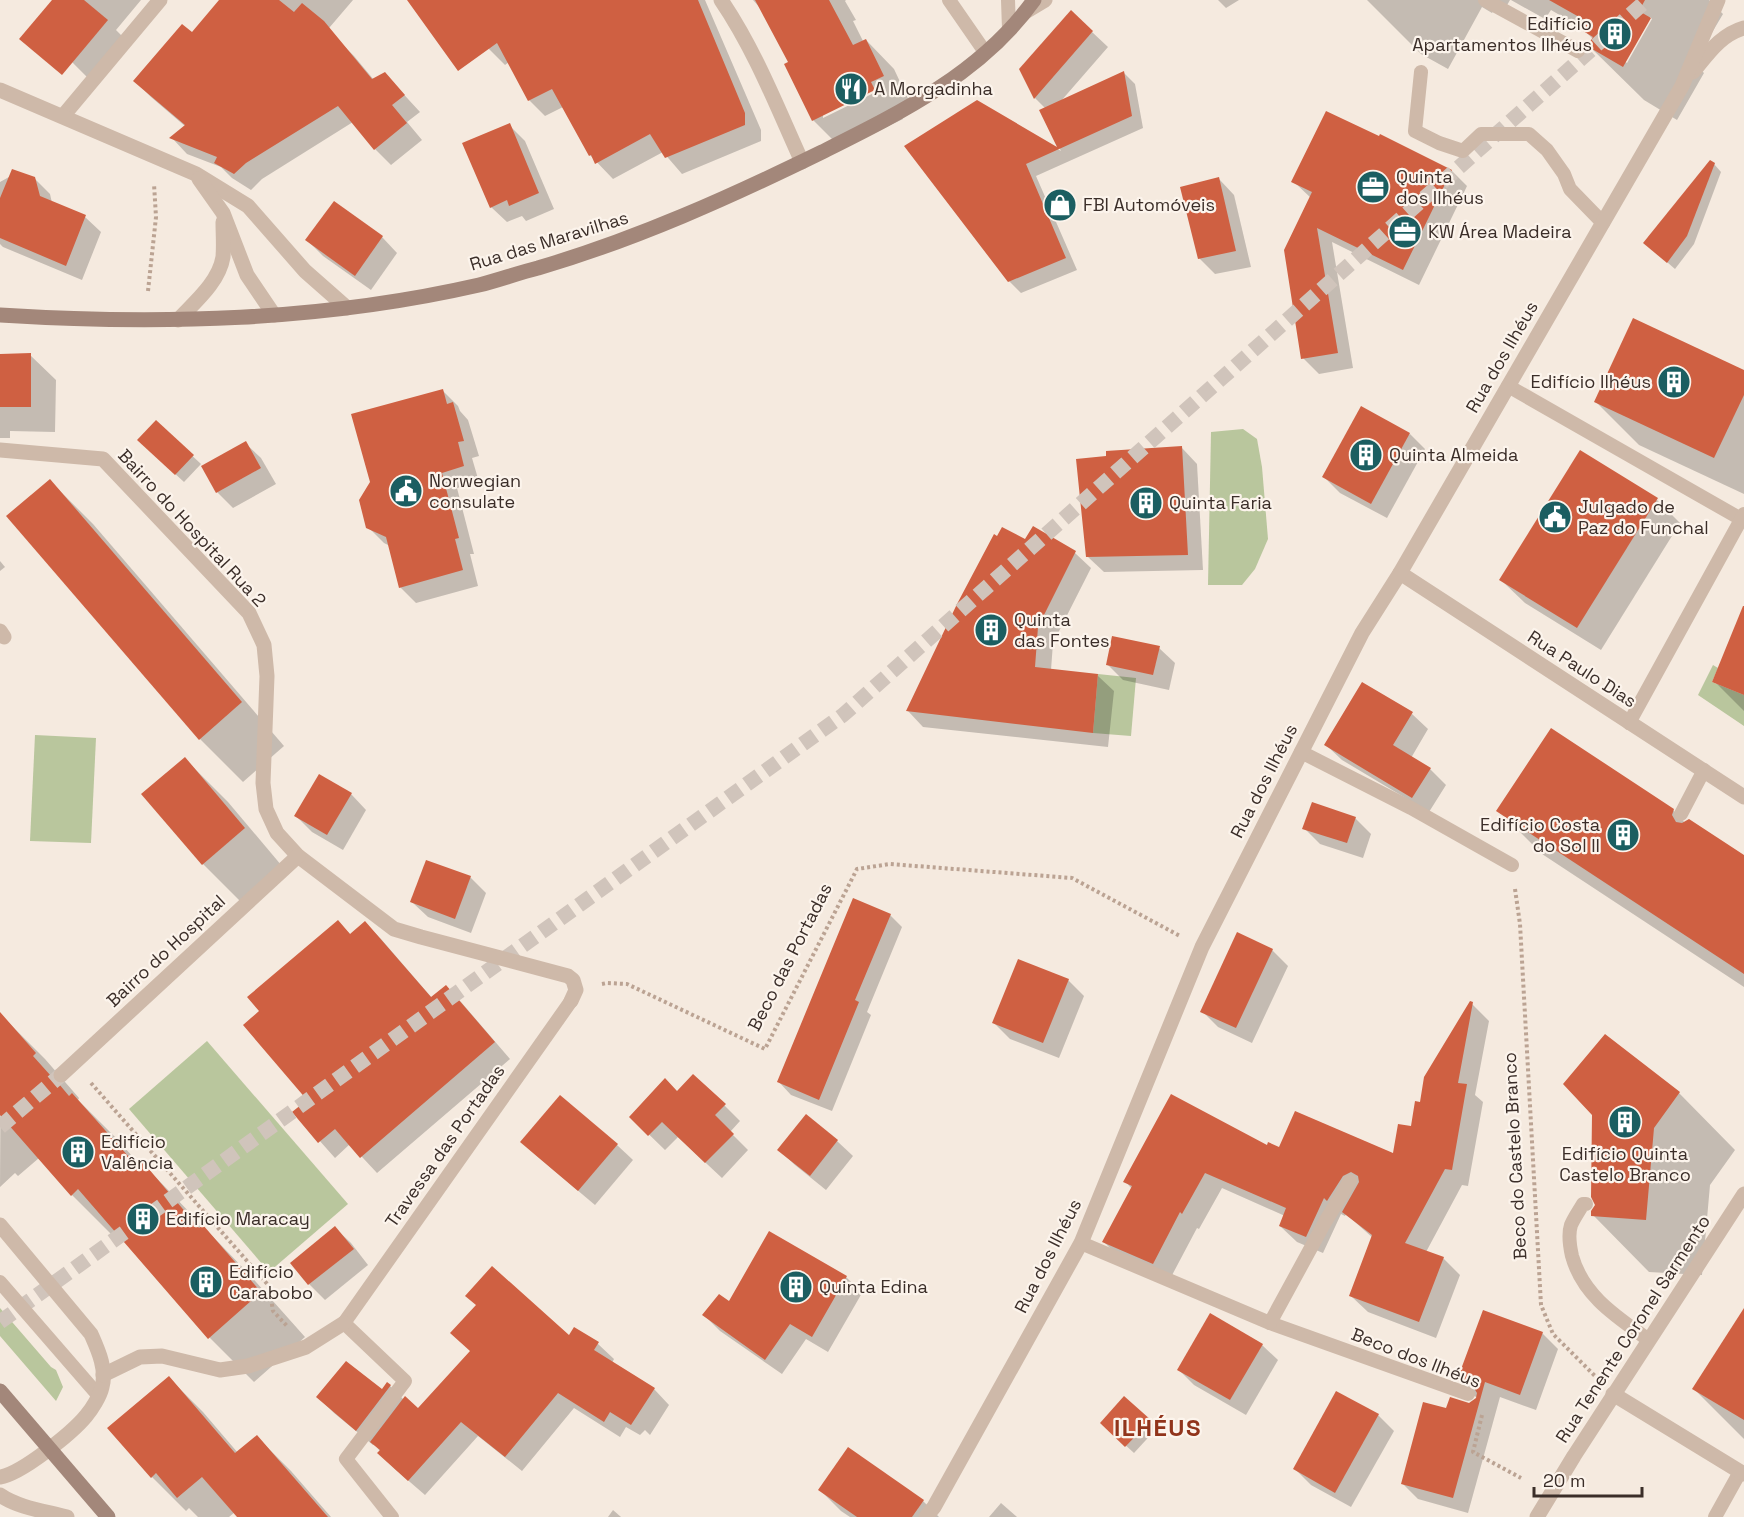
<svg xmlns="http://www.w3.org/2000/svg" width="1744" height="1517" font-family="'Space Grotesk',sans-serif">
	<rect width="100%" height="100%" fill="#f5eadf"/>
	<g fill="#b9c69d">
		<path d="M 1243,429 L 1257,439 L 1262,467 L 1268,539 L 1255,569 L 1242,585 L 1208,585 L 1211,432 Z"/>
		<path d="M 1713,665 L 1718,668 L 1712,682 L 1744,695 L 1744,726 L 1698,695 Z"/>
		<path d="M 1098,674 L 1136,678 L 1131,736 L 1093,733 Z"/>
		<path d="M 35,735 L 96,738 L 91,843 L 30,841 Z"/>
		<path d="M 207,1041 L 348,1204 L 269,1272 L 129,1109 Z"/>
		<path d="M 0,1308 L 51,1367 L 56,1370 L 63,1387 L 56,1401 L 0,1336 Z"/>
	</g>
	<g fill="#0003" fill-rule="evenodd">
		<path d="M 54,0 L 141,0 L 116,30 L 123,37 L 88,78 L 73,63 L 40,17 Z"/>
		<path d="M 221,0 L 353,0 L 294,69 L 338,40 L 354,56 L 374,80 L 385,74 L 420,112 L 407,122 L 422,140 L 391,165 L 375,149 L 353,122 L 262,179 L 251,190 L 232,178 L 221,167 L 187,154 L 172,138 L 186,127 L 151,97 L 135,81 L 192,34 Z"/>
		<path d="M 456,0 L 705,0 L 761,130 L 761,141 L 682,174 L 663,152 L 613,179 L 590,155 L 563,107 L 545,116 L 529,100 L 509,62 L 505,65 L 489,49 Z"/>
		<path d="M 753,0 L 846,0 L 845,1 L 856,20 L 853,21 L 863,41 L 866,40 L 894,69 L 911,105 L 899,111 L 903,119 L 842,149 L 813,120 L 786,65 L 790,63 L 761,9 ZM 881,86 L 882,89 L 823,118 L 823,114 Z"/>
		<path d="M 1218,0 L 1239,0 L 1226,8 Z"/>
		<path d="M 1367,0 L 1510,0 L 1506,7 L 1498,3 L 1492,13 L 1482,7 L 1448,69 L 1421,54 Z"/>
		<path d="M 1511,0 L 1709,0 L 1723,14 L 1694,63 L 1704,73 L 1677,120 L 1644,100 L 1589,46 L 1593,39 L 1582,28 L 1551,10 L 1545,19 ZM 1650,17 L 1652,19 L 1627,63 L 1624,61 Z"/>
		<path d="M 1092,32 L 1108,47 L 1061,101 L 1124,73 L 1135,84 L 1143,128 L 1036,176 L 1077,270 L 1021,293 L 1009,281 L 977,101 L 1061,151 L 1041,110 L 1045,108 L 1035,98 L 1021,69 Z"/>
		<path d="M 509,125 L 525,141 L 554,209 L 526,221 L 522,216 L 507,222 L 491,207 Z"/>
		<path d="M 1714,164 L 1721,172 L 1694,244 L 1675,269 L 1645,243 Z"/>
		<path d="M 1452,171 L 1467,186 L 1419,285 L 1332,242 L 1353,368 L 1319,374 L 1303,358 L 1311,198 L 1293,181 Z"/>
		<path d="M 18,172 L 34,178 L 50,194 L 52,203 L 85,217 L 101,232 L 82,280 L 3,247 L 0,244 L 0,182 Z"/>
		<path d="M 1219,179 L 1234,195 L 1251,267 L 1215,274 L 1199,258 Z"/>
		<path d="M 382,237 L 397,253 L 371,290 L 323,256 L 307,240 Z"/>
		<path d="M 0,355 L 30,355 L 56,380 L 55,432 L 10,431 L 10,438 L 0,438 Z"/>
		<path d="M 1744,372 L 1744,494 L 1639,445 L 1596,402 Z"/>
		<path d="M 442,390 L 458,406 L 460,411 L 468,420 L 479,456 L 472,458 L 479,482 L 457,488 L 474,554 L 470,554 L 478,586 L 416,603 L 400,587 L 390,546 L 384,543 L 368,527 Z"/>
		<path d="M 156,422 L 201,464 L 184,482 L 147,448 Z"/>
		<path d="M 1410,434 L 1425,449 L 1387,518 L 1340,493 L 1324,477 Z"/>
		<path d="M 245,443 L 261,458 L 276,484 L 233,508 L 217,492 Z"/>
		<path d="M 1182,448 L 1197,464 L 1203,570 L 1104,572 L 1088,557 Z"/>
		<path d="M 50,481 L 93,524 L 284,746 L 243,782 L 200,739 Z"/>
		<path d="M 1657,500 L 1680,523 L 1601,650 L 1525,603 L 1501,580 Z"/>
		<path d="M 1034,528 L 1075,553 L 1091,568 L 1053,643 L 1051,670 L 1098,676 L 1114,691 L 1108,747 L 923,727 L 908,711 Z"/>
		<path d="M 0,561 L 5,567 L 0,571 Z"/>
		<path d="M 1744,607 L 1744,711 L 1714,681 Z"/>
		<path d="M 1159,648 L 1175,663 L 1169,690 L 1123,680 L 1107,664 Z"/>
		<path d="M 1412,714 L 1428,729 L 1411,758 L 1430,769 L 1446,785 L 1429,812 L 1342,760 L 1326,745 Z"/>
		<path d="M 185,759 L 228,802 L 287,872 L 246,907 L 203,864 Z"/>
		<path d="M 351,794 L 366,810 L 343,850 L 312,832 L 296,816 Z"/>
		<path d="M 1498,810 L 1673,810 L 1685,823 L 1744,858 L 1744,987 L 1542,854 Z"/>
		<path d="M 1355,818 L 1371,834 L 1363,858 L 1320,844 L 1304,828 Z"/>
		<path d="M 470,877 L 486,893 L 471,933 L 428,917 L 412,902 Z"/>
		<path d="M 890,915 L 902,927 L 867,1012 L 871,1015 L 832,1111 L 791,1095 L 779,1082 Z"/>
		<path d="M 338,922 L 351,935 L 365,923 L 381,939 L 432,998 L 446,987 L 461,1002 L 510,1059 L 377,1173 L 350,1144 L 335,1158 L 294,1112 L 309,1100 L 262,1011 Z"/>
		<path d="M 1272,950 L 1288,966 L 1252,1043 L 1218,1027 L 1202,1011 Z"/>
		<path d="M 1068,980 L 1084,996 L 1059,1058 L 1010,1039 L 994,1023 Z"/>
		<path d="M 1472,1004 L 1489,1021 L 1475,1095 L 1483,1102 L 1468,1186 L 1462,1185 L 1426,1252 L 1443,1258 L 1460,1275 L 1436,1338 L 1368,1312 L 1351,1296 L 1373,1238 L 1346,1214 L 1345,1216 L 1341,1214 L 1323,1253 L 1297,1242 L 1280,1226 L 1285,1216 L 1222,1188 L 1199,1229 L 1197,1228 L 1170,1279 L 1121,1259 L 1104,1242 L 1132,1189 L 1125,1181 L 1268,1148 L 1394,1155 L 1412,1128 L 1422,1104 Z"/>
		<path d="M 1,1015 L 45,1059 L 79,1098 L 78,1100 L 117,1139 L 140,1165 L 142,1163 L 247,1272 L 305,1337 L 254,1382 L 210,1338 L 120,1235 L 116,1239 L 72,1195 L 39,1158 L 18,1176 L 15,1173 L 0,1187 Z"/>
		<path d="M 1605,1036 L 1679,1093 L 1735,1150 L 1710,1185 L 1702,1275 L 1649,1272 L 1593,1215 L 1597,1205 Z"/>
		<path d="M 677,1093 L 724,1105 L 740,1121 L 730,1132 L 748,1150 L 722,1178 L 678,1137 L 665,1150 L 631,1117 Z"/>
		<path d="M 560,1097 L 617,1145 L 633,1160 L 595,1205 L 538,1157 L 522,1142 Z"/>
		<path d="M 837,1141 L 853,1156 L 826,1190 L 795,1165 L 779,1150 Z"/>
		<path d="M 335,1228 L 351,1243 L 368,1265 L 325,1300 L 309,1284 Z"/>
		<path d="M 769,1233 L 846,1277 L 862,1293 L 828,1352 L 806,1339 L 782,1374 L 720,1331 L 704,1315 L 729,1303 Z"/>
		<path d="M 1744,1323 L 1744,1439 L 1694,1389 Z"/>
		<path d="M 575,1329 L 598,1344 L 614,1359 L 612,1363 L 654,1389 L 669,1405 L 650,1435 L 645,1430 L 640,1435 L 626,1427 L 620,1437 L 574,1408 L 522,1471 L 478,1436 L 425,1495 L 395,1469 L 374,1444 L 373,1445 L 334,1413 L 318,1397 L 382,1391 L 388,1384 L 404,1400 L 418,1410 L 570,1337 Z"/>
		<path d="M 1542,1333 L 1558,1349 L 1536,1410 L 1500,1397 L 1468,1513 L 1418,1499 L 1403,1484 L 1447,1410 L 1469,1405 L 1479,1398 L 1474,1396 L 1458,1380 Z"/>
		<path d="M 1262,1345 L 1278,1360 L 1246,1415 L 1194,1385 L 1178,1369 Z"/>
		<path d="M 169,1378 L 203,1412 L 238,1453 L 257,1437 L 291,1471 L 331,1517 L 240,1517 L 235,1512 L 229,1517 L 198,1517 L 189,1508 L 186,1511 L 152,1477 Z"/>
		<path d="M 1378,1415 L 1394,1431 L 1351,1507 L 1311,1485 L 1295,1469 Z"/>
		<path d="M 1150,1421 L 1157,1428 L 1134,1453 L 1109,1430 Z"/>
		<path d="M 820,1490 L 923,1501 L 939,1517 L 850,1517 L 841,1511 Z"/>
		<path d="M 1001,1503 L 1017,1517 L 989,1517 Z"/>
		<path d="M 613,1510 L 621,1517 L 608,1517 Z"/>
	</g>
	<g fill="#cf6042">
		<path d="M 52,0 L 84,0 L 108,20 L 62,75 L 19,39 Z"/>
		<path d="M 219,0 L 279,0 L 294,12 L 302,3 L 324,21 L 372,79 L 385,72 L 405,95 L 392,105 L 407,123 L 374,150 L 338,106 L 246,163 L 234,174 L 214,163 L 217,157 L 169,138 L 185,125 L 133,81 L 182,24 L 192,32 Z"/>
		<path d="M 407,0 L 698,0 L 745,113 L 745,125 L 665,158 L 650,134 L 595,164 L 591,155 L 589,156 L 552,89 L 528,101 L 497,43 L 458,71 Z"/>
		<path d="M 755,0 L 829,0 L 853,45 L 866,39 L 884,76 L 871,82 L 875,90 L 812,121 L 784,64 L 788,62 Z"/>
		<path d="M 1549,0 L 1645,0 L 1639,11 L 1651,18 L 1623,67 L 1587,46 L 1593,37 L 1583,31 L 1588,22 Z"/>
		<path d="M 1071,10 L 1093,31 L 1034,99 L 1019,69 Z"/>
		<path d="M 1124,71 L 1132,116 L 1026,164 L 1066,258 L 1008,282 L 904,146 L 977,100 L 1057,147 L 1039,110 Z"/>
		<path d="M 1326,111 L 1379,136 L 1380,134 L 1452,170 L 1403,270 L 1317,228 L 1338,353 L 1301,359 L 1284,250 L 1312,192 L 1291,182 Z"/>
		<path d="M 510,123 L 539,193 L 509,206 L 507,200 L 490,208 L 462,143 Z"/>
		<path d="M 1710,160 L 1715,163 L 1687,236 L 1667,263 L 1643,243 Z"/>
		<path d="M 12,169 L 35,177 L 40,196 L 86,215 L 66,266 L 0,238 L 0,198 Z"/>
		<path d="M 1219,177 L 1236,251 L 1198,259 L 1180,187 Z"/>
		<path d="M 334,201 L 383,236 L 355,276 L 305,240 Z"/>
		<path d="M 1633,318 L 1744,370 L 1744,395 L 1714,458 L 1594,402 Z"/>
		<path d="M 31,353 L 31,407 L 0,407 L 0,354 Z"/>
		<path d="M 443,389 L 447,404 L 453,402 L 464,441 L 458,442 L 464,466 L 442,473 L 459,538 L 455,539 L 463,570 L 399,588 L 386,537 L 366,528 L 359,500 L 370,482 L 351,414 Z"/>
		<path d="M 1361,406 L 1410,433 L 1371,504 L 1322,477 Z"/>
		<path d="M 156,420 L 194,455 L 175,475 L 137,440 Z"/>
		<path d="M 246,441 L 261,468 L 216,493 L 201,466 Z"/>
		<path d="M 1182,446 L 1188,555 L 1086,557 L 1076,459 L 1106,456 L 1106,451 Z"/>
		<path d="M 1580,450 L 1658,498 L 1577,628 L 1499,580 Z"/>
		<path d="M 50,479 L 242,702 L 199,740 L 6,516 Z"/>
		<path d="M 1033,526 L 1076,551 L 1038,627 L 1035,667 L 1098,674 L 1093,733 L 906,711 L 957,604 L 994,534 L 997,536 L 1002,527 L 1025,539 Z"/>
		<path d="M 1743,606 L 1744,606 L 1744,695 L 1712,682 Z"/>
		<path d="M 1112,636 L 1160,646 L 1153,675 L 1106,665 Z"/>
		<path d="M 1362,682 L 1413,712 L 1393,745 L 1431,768 L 1412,798 L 1324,745 Z"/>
		<path d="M 1551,728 L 1674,809 L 1672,815 L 1676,822 L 1682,823 L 1689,819 L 1744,855 L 1744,974 L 1496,811 Z"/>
		<path d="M 185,757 L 245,828 L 202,865 L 141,794 Z"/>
		<path d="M 319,774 L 352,793 L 327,835 L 294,816 Z"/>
		<path d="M 1312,802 L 1356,817 L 1347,843 L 1302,829 Z"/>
		<path d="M 426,860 L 471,876 L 455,919 L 410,902 Z"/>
		<path d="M 853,898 L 891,914 L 855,1000 L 859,1002 L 819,1100 L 777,1082 Z"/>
		<path d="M 338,920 L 350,934 L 365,921 L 431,997 L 446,985 L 495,1042 L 360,1158 L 335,1129 L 318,1143 L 292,1112 L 307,1100 L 243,1025 L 259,1011 L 247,997 Z"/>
		<path d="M 1237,932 L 1273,949 L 1236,1028 L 1200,1012 Z"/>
		<path d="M 1018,959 L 1069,979 L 1043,1043 L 992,1023 Z"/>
		<path d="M 1470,1001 L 1473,1002 L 1458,1083 L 1467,1084 L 1452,1170 L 1445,1169 L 1405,1243 L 1444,1257 L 1419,1322 L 1349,1296 L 1372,1235 L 1342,1212 L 1359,1182 L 1358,1176 L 1351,1172 L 1343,1176 L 1327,1201 L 1324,1198 L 1306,1237 L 1279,1226 L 1286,1208 L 1205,1173 L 1182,1214 L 1180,1212 L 1153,1264 L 1102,1242 L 1132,1186 L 1123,1182 L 1171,1094 L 1267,1145 L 1268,1142 L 1279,1147 L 1295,1111 L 1393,1153 L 1398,1124 L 1411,1126 L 1415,1101 L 1420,1102 L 1424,1077 Z"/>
		<path d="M 0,1012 L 36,1053 L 33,1056 L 51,1076 L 54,1082 L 59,1084 L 69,1096 L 72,1093 L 137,1166 L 142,1161 L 199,1228 L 203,1225 L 261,1292 L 208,1339 L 78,1189 L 71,1196 L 0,1115 Z"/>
		<path d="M 1605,1034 L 1680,1092 L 1654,1128 L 1646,1220 L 1591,1216 L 1591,1211 L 1595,1205 L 1591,1197 L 1592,1115 L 1563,1084 Z"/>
		<path d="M 693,1074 L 726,1104 L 715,1115 L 734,1134 L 705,1163 L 662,1122 L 648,1136 L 629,1117 L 665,1078 L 677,1091 Z"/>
		<path d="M 560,1095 L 618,1144 L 578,1191 L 520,1142 Z"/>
		<path d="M 806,1114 L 838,1140 L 810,1176 L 777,1150 Z"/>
		<path d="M 335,1226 L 354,1249 L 308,1285 L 290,1263 Z"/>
		<path d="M 769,1231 L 847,1276 L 812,1337 L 790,1324 L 765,1360 L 702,1315 L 719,1294 L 729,1301 Z"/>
		<path d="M 492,1266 L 569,1335 L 574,1327 L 599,1342 L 594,1350 L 655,1388 L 631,1425 L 610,1412 L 604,1422 L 558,1393 L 505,1457 L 461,1422 L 408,1481 L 377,1453 L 380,1450 L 370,1442 L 405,1396 L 418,1408 L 470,1351 L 450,1333 L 476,1305 L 465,1296 Z"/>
		<path d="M 1744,1308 L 1744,1420 L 1692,1389 Z"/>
		<path d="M 1483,1310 L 1543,1332 L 1520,1395 L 1485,1382 L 1453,1498 L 1401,1484 L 1423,1402 L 1446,1408 L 1450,1397 L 1469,1403 L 1476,1398 L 1477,1393 L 1474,1388 L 1457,1380 Z"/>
		<path d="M 1210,1313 L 1263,1344 L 1230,1400 L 1177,1370 Z"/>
		<path d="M 346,1361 L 382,1389 L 387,1382 L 391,1385 L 356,1431 L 316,1397 Z"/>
		<path d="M 169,1376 L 235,1453 L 257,1435 L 328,1517 L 237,1517 L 202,1477 L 177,1498 L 156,1473 L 151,1478 L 107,1428 Z"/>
		<path d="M 1336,1391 L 1379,1414 L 1335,1493 L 1293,1469 Z"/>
		<path d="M 1124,1396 L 1151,1420 L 1125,1447 L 1100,1423 Z"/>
		<path d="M 848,1447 L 924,1500 L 912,1517 L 857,1517 L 818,1490 Z"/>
	</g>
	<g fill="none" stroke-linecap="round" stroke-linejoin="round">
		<path stroke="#d0c4bb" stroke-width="15" stroke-dasharray="15 8" stroke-linecap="butt" d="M 0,1127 L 61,1075"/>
		<path stroke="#d0c4bb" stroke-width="15" stroke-dasharray="15 8" stroke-linecap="butt" d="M 0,1322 L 843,715 L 1647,0"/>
		<g stroke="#bba393" stroke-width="4" stroke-dasharray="3 3" stroke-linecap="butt">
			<path d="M 148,291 L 156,217 L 154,184"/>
			<path d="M 1515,889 L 1520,924 L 1541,1305 L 1553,1334 L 1596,1377"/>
			<path d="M 602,984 L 607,983 L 627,984 L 765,1049 L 857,869 L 890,864 L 1072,878 L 1180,936"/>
			<path d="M 91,1083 L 269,1286 L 273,1311 L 287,1326"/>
			<path d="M 1482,1415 L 1473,1452 L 1521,1478"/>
		</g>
		<g stroke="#ceb9a9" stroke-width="14">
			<path d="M 949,0 L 985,52"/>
			<path d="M 1008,0 L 1009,29"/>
			<path d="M 1485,0 L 1578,51"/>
			<path d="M 1421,72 L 1415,131 L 1439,143 L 1463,151 L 1481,134 L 1529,134 L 1547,150 L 1564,174 L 1570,189 L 1603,223"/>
			<path d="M 1508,386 L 1741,519"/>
			<path d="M 1629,723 L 1744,514"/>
			<path d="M 1301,752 L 1411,808 L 1512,865"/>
			<path d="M 1681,814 L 1704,770"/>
			<path d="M 1586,1204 L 1583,1204 C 1579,1211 1574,1218 1571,1225 C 1568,1234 1570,1247 1572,1256 C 1583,1296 1617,1317 1649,1340"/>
			<path d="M 1081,1243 L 1270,1323 L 1468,1394"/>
			<path d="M 0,1282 L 98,1395"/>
			<path d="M 1270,1323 L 1325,1222 L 1350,1181"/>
			<path d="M 392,1517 L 346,1459 L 405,1381 L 344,1323 L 571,1001"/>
			<path d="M 1715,1517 L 1740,1472"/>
		</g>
		<g stroke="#ceb9a9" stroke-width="15">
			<path d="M 721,0 C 755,50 777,107 802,162"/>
			<path d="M 1025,12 L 1045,0"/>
			<path d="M 1693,72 C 1708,54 1720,35 1744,28"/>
			<path d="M 63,116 L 160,0"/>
			<path d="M 0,450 L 103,459 L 249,613 L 264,645 L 267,676 L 263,783 L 266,809 L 277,833 L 298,856 L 394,929 L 421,937 L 568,976 L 573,980 L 576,990 L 571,1001"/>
			<path d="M 1400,573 L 1744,797"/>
			<path d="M 0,631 L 4,637"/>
			<path d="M 61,1075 L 298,856"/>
			<path d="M 0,1225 L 91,1334 C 98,1350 107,1369 102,1387 C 100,1396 92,1409 86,1416 C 72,1433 21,1474 0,1477"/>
			<path d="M 103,1375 L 140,1357 L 162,1356 L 220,1370 L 248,1366 L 306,1347 L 344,1323"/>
			<path d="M 1613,1394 L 1744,1474"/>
			<path d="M 0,1495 C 19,1508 45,1511 67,1517"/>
			<path d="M 926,1517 L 934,1507 L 1081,1243 L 1202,947 L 1362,633 L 1400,573 L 1682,86 L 1718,0"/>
			<path d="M 1537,1517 L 1574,1456 L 1744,1194"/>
		</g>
		<g stroke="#ceb9a9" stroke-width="15">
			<path d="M 0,90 L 196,174 L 248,206 L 305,271 L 347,308"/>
			<path d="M 199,179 L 223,213 L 247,275 L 274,315"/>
			<path d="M 178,320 C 195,302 219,282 223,257 C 224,246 223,233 223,222"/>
		</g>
		<g stroke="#a3877a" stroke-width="15">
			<path d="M 0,315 C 160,325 322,321 479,285 C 499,280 518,273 538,268 C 637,239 730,197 822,152 C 900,113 982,73 1034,0"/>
			<path d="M 0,1391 L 108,1517"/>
		</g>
	</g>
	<defs>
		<symbol id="building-disc" viewBox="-11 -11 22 22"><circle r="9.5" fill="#1b5e61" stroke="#fcf4ec"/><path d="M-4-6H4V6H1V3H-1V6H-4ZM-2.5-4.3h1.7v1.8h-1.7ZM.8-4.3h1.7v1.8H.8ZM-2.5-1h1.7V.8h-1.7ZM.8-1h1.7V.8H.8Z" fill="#fff"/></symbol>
		<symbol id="restaurant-disc" viewBox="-11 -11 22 22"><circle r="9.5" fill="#1b5e61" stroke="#fcf4ec"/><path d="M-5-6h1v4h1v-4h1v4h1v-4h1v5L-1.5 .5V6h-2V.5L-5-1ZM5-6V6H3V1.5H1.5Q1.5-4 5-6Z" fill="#fff"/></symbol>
		<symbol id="office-disc" viewBox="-11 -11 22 22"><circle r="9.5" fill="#1b5e61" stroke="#fcf4ec"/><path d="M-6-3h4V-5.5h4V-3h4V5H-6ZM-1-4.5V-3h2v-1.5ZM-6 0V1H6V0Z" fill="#fff"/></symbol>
		<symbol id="shop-disc" viewBox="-11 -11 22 22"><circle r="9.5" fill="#1b5e61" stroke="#fcf4ec"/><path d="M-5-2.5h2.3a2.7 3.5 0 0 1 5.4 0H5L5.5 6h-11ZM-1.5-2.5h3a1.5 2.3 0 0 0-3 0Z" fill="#fff"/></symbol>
		<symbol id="civic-disc" viewBox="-11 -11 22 22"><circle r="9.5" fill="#1b5e61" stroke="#fcf4ec"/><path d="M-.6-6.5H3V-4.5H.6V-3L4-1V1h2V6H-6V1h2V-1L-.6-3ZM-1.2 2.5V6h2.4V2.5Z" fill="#fff"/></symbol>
	</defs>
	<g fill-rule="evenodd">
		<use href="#building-disc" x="1596" y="15" width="38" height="38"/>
		<use href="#restaurant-disc" x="832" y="70" width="38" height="38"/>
		<use href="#office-disc" x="1354" y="168" width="38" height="38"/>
		<use href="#shop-disc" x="1041" y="186" width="38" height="38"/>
		<use href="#office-disc" x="1386" y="213" width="38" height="38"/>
		<use href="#building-disc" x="1655" y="363" width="38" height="38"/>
		<use href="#building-disc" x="1347" y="436" width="38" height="38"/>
		<use href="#civic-disc" x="387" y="472" width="38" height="38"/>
		<use href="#building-disc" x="1127" y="484" width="38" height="38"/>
		<use href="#civic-disc" x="1536" y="498" width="38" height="38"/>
		<use href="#building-disc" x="972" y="611" width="38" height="38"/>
		<use href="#building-disc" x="1604" y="816" width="38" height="38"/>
		<use href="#building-disc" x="1606" y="1103" width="38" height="38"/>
		<use href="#building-disc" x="59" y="1133" width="38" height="38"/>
		<use href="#building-disc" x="124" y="1200" width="38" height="38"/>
		<use href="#building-disc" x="187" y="1263" width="38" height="38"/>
		<use href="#building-disc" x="777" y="1268" width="38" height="38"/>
	</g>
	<g text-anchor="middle" stroke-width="4.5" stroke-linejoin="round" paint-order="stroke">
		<g font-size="18" fill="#3b2e29" stroke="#fcf4ec" text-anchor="start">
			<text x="1592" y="30" text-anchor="end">Edifício<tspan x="1592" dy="21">Apartamentos Ilhéus</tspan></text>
			<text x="874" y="95">A Morgadinha</text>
			<text x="1396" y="183">Quinta<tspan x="1396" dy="21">dos Ilhéus</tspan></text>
			<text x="1083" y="211">FBI Automóveis</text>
			<text x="1428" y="238">KW Área Madeira</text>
			<text x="1651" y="388" text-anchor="end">Edifício Ilhéus</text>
			<text x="1389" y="461">Quinta Almeida</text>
			<text x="429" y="487">Norwegian<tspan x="429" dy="21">consulate</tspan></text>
			<text x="1169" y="509">Quinta Faria</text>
			<text x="1578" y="513">Julgado de<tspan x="1578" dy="21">Paz do Funchal</tspan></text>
			<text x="1014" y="626">Quinta<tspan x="1014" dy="21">das Fontes</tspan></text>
			<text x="1600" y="831" text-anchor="end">Edifício Costa<tspan x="1600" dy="21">do Sol II</tspan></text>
			<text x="101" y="1148">Edifício<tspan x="101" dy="21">Valência</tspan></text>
			<text x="1625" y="1160" text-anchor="middle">Edifício Quinta<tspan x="1625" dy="21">Castelo Branco</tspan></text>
			<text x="166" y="1225">Edifício Maracay</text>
			<text x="229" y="1278">Edifício<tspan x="229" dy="21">Carabobo</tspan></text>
			<text x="819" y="1293">Quinta Edina</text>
		</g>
		<g font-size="18" fill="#3b2e29" stroke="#fcf4ec">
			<text transform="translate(549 241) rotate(-17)" y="6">Rua das Maravilhas</text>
			<text transform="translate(1502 357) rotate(-60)" y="6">Rua dos Ilhéus</text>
			<text transform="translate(192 528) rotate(47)" y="6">Bairro do Hospital Rua 2</text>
			<text transform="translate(1582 669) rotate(33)" y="6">Rua Paulo Dias</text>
			<text transform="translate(1264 781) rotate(-63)" y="6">Rua dos Ilhéus</text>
			<text transform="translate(166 951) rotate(-43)" y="6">Bairro do Hospital</text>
			<text transform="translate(790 957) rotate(-63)" y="6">Beco das Portadas</text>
			<text transform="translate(445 1146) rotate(-55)" y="6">Travessa das Portadas</text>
			<text transform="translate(1515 1156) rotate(-93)" y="6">Beco do Castelo Branco</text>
			<text transform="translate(1048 1256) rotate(-63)" y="6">Rua dos Ilhéus</text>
			<text transform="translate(1633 1329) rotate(-57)" y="6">Rua Tenente Coronel Sarmento</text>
			<text transform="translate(1416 1358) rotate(21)" y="6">Beco dos Ilhéus</text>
		</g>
		<g font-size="24" font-weight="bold" letter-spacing="1.5" fill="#91341b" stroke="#fcf4ec">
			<text x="1158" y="1436">ILHÉUS</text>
		</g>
	</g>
	<path d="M1534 1487v9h108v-9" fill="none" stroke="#3b2e29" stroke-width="3"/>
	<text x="1543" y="1487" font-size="18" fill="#3b2e29" stroke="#fcf4ec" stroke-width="4.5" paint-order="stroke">20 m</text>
</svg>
